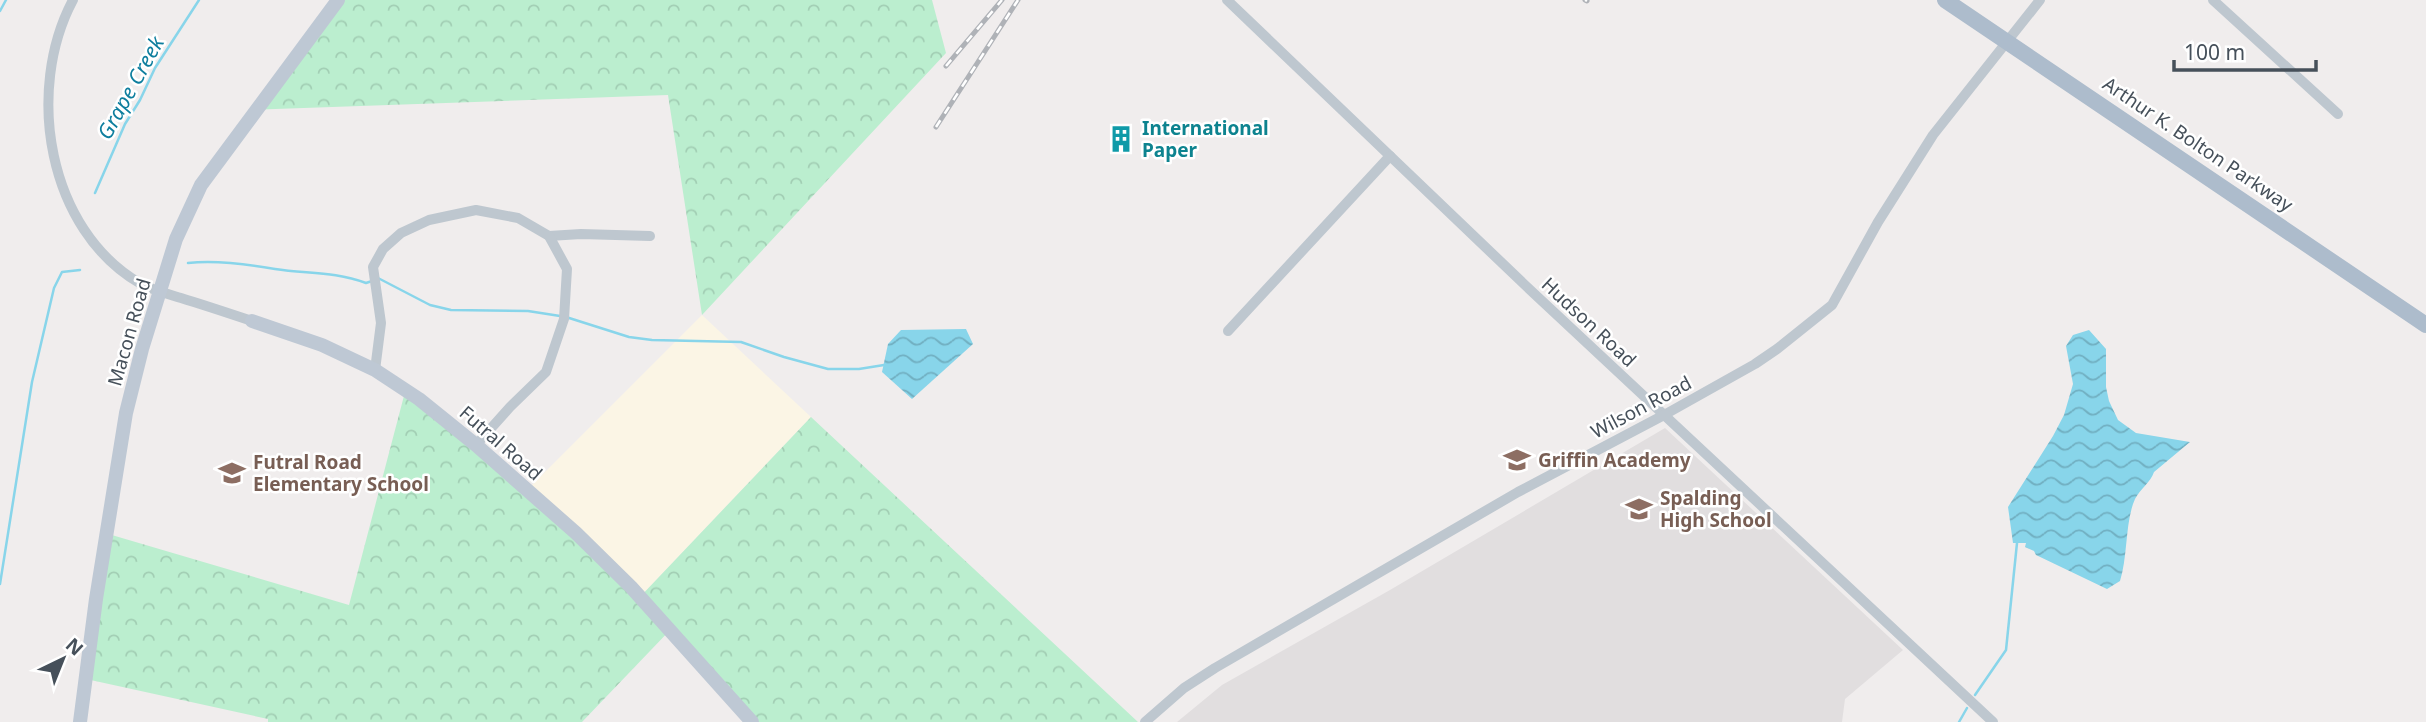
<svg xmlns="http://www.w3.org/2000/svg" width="2426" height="722" font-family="'Noto Sans',sans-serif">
	<defs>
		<pattern id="forest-crowns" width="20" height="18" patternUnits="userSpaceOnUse" patternTransform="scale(1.75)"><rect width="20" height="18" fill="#bbeecf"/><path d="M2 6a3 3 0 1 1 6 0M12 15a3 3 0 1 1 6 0" fill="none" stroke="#a2ceb4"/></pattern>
		<pattern id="water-waves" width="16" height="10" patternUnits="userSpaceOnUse" patternTransform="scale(1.75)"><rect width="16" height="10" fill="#88d5ea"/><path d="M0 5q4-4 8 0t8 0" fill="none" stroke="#71afc1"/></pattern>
	</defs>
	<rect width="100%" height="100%" fill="#f0eded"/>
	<path fill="#fbf5e5" d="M 702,315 L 811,417 L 639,598 L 525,492 Z"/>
	<path fill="#e1dedf" d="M 1665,428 L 1903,650 L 1845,699 L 1842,722 L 1177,722 L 1222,685 L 1390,590 Z"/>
	<g fill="url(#forest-crowns)">
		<path d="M 331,0 L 932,0 L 946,53 L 702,315 L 668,95 L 249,110 Z"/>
		<path d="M 405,392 L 422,400 L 639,598 L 811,417 L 1138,722 L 752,722 L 673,627 L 582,722 L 268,722 L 268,719 L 86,679 L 105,533 L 349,605 Z"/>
	</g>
	<g fill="url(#water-waves)">
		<path d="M 966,329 L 973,344 L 912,399 L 882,372 L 888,344 L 901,330 Z"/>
		<path d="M 2089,330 L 2106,349 L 2106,387 L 2109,401 L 2118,420 L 2136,433 L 2190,442 L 2154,472 C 2151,482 2140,489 2135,499 C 2125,521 2128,556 2120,581 L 2107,589 L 2036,555 L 2034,551 L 2025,547 L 2026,543 L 2013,543 L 2008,507 L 2053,436 L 2064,415 L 2073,384 L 2066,346 L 2073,335 Z"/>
	</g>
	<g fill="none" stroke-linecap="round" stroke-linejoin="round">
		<g stroke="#88d5ea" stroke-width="2.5">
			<path d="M 0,11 L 6,0"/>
			<path d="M 95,193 L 125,124 L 140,100 L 155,68 L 199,0"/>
			<path d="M 188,263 C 217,260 247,264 275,269 C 306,274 334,271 366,283 L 372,281"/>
			<path d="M 378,278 L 430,305 L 451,310 L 528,311 L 560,316"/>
			<path d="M 566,317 L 629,337 L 652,340 L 741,342 L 784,357 L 828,369 L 859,369 L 884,365"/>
			<path d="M 0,584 L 32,382 L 54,288 L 62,272 L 80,270"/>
			<path d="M 1975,695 L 2006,650 L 2017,543"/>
			<path d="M 1959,722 L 1967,708"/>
		</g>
		<g stroke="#bec7cf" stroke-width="10">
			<path d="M 73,0 C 25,90 47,230 141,284 C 153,290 168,294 181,298 C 204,305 228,313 252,321"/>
			<path d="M 1227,0 L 1525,285 L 1993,722"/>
			<path d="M 2213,0 L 2338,114"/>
			<path d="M 549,236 L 581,234 L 650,236"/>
			<path d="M 1228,331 L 1390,156"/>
			<path d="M 375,370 L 381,323 L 373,267 L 383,249 L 401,233 L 429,220 L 476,210 L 518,218 L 549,236 L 567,269 L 564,319 L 546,372 L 510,407 L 476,445"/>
			<path d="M 1145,722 L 1184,688 L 1215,668 L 1518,492 L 1664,415 L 1755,364 L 1777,349 L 1832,305 L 1878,222 L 1933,135 L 2040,0"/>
		</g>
		<g stroke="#bec8d4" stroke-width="14">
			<path d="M 252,321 L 322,345 L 375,370 L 419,399 L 476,445 L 576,533 L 631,587 L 752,722"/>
			<path d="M 80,722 L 96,599 L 126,413 L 142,349 L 176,239 L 201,185 L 338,0"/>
		</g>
		<path stroke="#adbccc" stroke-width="16" d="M 1945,0 L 2426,325"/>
		<defs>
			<g id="rail">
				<path d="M 1585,0 L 1587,1"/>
				<path d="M 946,66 L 1002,0"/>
				<path d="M 936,127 L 1018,0"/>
			</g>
		</defs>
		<use href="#rail" stroke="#afb2b7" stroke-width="5"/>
		<use href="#rail" stroke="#fff" stroke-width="2.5" stroke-dasharray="8" stroke-linecap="butt"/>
	</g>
	<defs>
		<symbol id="building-bare" viewBox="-9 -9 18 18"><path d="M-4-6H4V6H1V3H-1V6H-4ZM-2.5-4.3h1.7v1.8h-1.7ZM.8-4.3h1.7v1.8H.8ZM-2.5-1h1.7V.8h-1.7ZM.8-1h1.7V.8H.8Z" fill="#0f9aa8" stroke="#fff" stroke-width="2.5" paint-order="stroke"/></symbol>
		<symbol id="school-bare" viewBox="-9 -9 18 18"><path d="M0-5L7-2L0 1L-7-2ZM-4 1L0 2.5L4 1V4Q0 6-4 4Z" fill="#8d6e63" stroke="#fff" stroke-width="2.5" paint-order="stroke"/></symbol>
	</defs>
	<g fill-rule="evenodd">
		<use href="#building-bare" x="1102" y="120" width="38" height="38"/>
		<use href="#school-bare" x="1498" y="441" width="38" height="38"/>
		<use href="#school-bare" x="213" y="454" width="38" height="38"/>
		<use href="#school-bare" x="1620" y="490" width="38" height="38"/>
	</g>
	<g text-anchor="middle" stroke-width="5" stroke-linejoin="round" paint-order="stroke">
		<g font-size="19" font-weight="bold" fill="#0d838f" stroke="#fff" text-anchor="start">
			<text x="1142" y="135">International<tspan x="1142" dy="22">Paper</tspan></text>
		</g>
		<g font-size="19" fill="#46505a" stroke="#fff">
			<text transform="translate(2198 144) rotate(34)" y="7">Arthur K. Bolton Parkway</text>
			<text transform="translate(1589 322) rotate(43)" y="7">Hudson Road</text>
			<text transform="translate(129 332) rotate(-74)" y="7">Macon Road</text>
			<text transform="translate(1641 407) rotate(-28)" y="7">Wilson Road</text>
			<text transform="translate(501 443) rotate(41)" y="7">Futral Road</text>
		</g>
		<g font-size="19" font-weight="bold" fill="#785e54" stroke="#fff" text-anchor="start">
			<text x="1538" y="467">Griffin Academy</text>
			<text x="253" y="469">Futral Road<tspan x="253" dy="22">Elementary School</tspan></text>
			<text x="1660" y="505">Spalding<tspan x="1660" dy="22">High School</tspan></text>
		</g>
		<g font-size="21" font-style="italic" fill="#0e7e9e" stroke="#fff">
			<text transform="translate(131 88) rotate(-61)" y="7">Grape Creek</text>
		</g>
	</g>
	<g transform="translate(63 659) rotate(43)" stroke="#ffffff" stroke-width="5" paint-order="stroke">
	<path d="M0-5L12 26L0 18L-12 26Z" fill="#46505a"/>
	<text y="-10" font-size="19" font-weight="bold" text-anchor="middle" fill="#46505a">N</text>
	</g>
	<path d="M2174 60v10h142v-10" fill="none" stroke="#46505a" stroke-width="3.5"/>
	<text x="2184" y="60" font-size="21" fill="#46505a" stroke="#ffffff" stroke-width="5" paint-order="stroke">100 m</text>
</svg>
